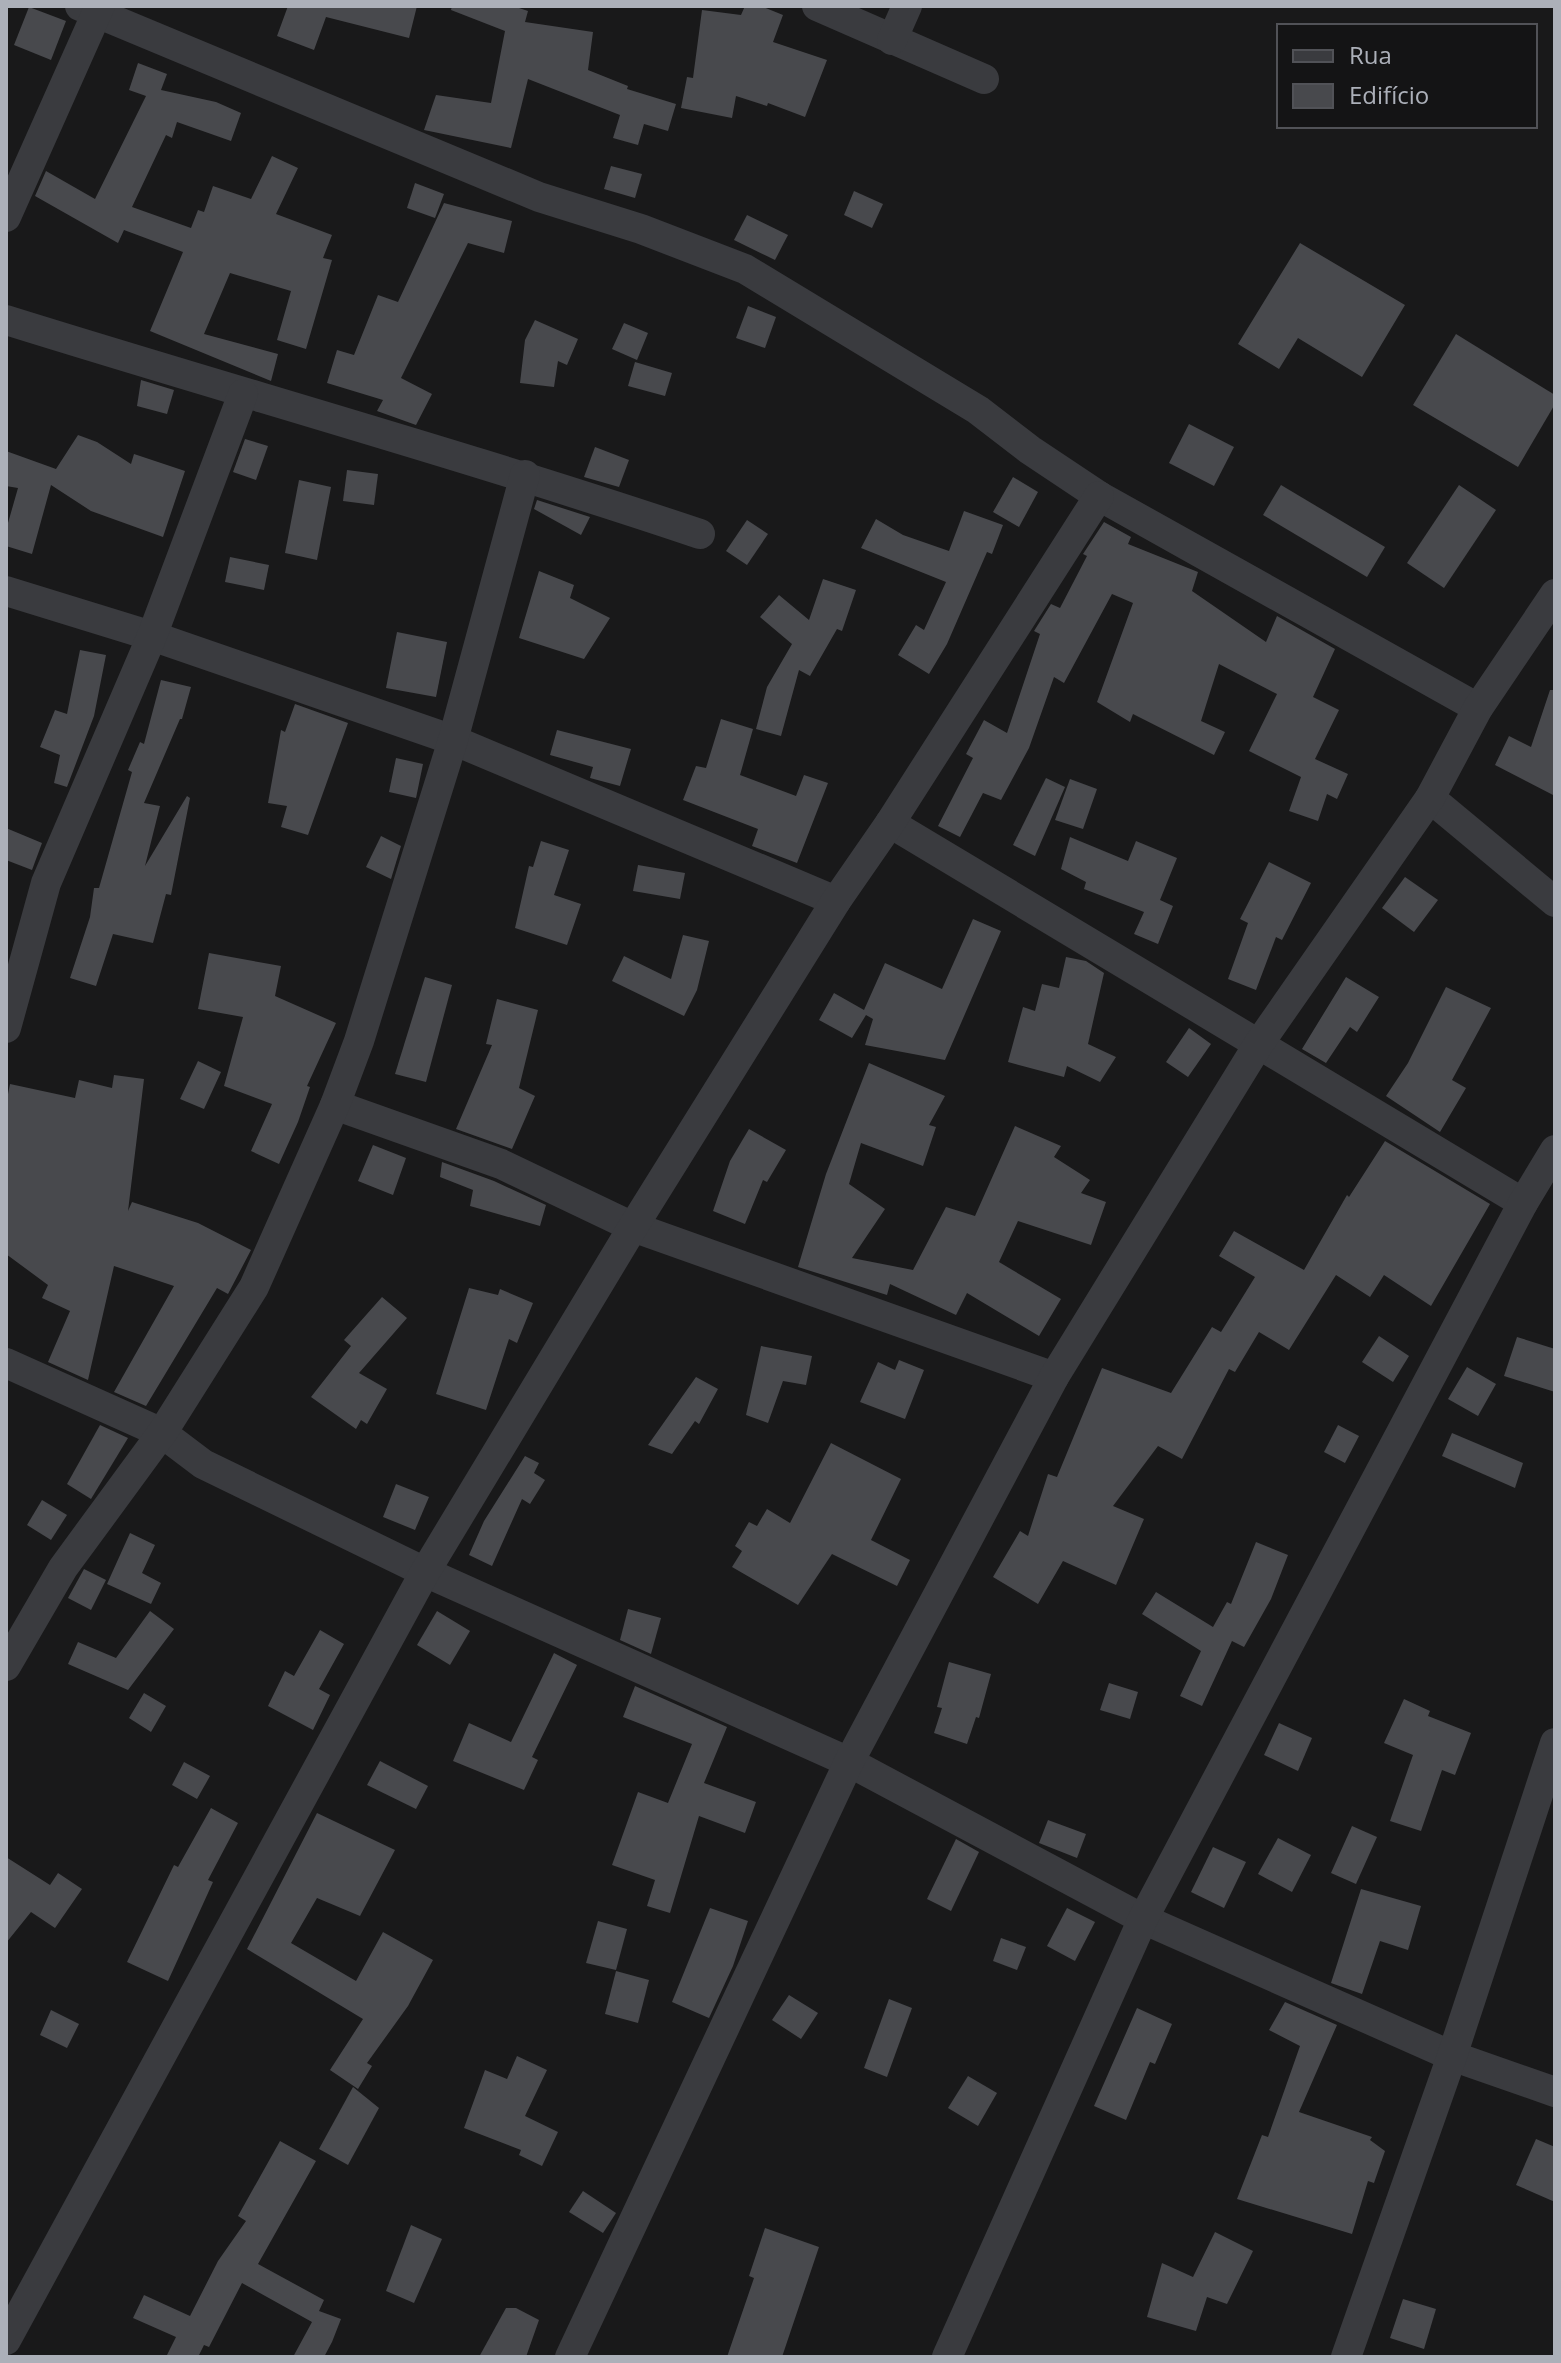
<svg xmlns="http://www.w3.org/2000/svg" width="1561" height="2363" font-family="'Open Sans',sans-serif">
	<rect width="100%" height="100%" fill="#19191a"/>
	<g fill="#48494d">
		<path d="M 288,6 L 417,6 L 409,38 L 326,17 L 314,50 L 277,36 Z"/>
		<path d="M 452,6 L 513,6 L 528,11 L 525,22 L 593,32 L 588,70 L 628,86 L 627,89 L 676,104 L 668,131 L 644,124 L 638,145 L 613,138 L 620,115 L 528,79 L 511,148 L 424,130 L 436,95 L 491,103 L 505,31 L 451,10 Z"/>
		<path d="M 745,6 L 761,6 L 783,15 L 773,42 L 827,60 L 805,117 L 768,103 L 767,106 L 736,96 L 732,118 L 681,108 L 687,77 L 693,78 L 702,10 L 741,15 Z"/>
		<path d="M 29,7 L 66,21 L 51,60 L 14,45 Z"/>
		<path d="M 138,63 L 167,74 L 161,90 L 216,102 L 241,113 L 231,141 L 177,122 L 172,138 L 166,135 L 132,207 L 191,228 L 198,210 L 204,212 L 213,186 L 251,199 L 272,156 L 298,168 L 276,214 L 332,235 L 323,258 L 332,260 L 306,349 L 277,340 L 291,291 L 230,273 L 204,334 L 278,354 L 271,381 L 150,331 L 183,252 L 124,230 L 118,243 L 35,196 L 46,171 L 95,199 L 146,96 L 129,90 Z"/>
		<path d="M 611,166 L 642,174 L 635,198 L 604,189 Z"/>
		<path d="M 415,183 L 444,194 L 435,218 L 407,208 Z"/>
		<path d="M 854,191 L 883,204 L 872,228 L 844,215 Z"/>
		<path d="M 444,203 L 512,221 L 504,253 L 468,243 L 401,378 L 432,394 L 416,425 L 377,411 L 383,400 L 327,383 L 337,350 L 354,355 L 378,295 L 398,302 Z"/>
		<path d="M 747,215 L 788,235 L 775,260 L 734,240 Z"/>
		<path d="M 1300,243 L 1405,305 L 1362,377 L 1298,338 L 1279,369 L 1238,344 Z"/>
		<path d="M 748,306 L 776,317 L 765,348 L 736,338 Z"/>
		<path d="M 535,320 L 578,339 L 567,365 L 558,361 L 554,387 L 520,383 L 525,340 Z"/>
		<path d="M 624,323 L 648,333 L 637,360 L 612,349 Z"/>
		<path d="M 1456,334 L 1555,395 L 1555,404 L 1518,467 L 1413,405 Z"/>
		<path d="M 635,362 L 672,373 L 665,396 L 628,386 Z"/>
		<path d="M 141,380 L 174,390 L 167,414 L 137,406 Z"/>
		<path d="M 1189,424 L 1234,447 L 1214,486 L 1169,463 Z"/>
		<path d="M 78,435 L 97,442 L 131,464 L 134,454 L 185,471 L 163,537 L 91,511 L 51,485 L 32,554 L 6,546 L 6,530 L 18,488 L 6,486 L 6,451 L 56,469 Z"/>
		<path d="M 245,439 L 268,446 L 256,480 L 233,472 Z"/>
		<path d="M 595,447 L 629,460 L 619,487 L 584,477 Z"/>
		<path d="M 347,470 L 378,474 L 374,505 L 343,501 Z"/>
		<path d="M 1013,477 L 1038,492 L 1019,527 L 993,512 Z"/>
		<path d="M 299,480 L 331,487 L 317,560 L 285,553 Z"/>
		<path d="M 1281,485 L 1385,547 L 1367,577 L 1263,515 Z"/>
		<path d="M 1459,485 L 1496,510 L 1444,588 L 1407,563 Z"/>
		<path d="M 537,500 L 590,517 L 581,535 L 534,509 Z"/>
		<path d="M 964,511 L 1003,525 L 992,554 L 987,552 L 947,644 L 929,674 L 898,655 L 916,625 L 924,630 L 946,582 L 861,548 L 876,519 L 903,535 L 949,551 Z"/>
		<path d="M 747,520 L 768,534 L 747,565 L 726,551 Z"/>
		<path d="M 1104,522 L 1131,537 L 1128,544 L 1198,572 L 1192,591 L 1266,642 L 1277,616 L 1335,649 L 1313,697 L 1339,710 L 1315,759 L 1348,774 L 1337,799 L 1327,794 L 1318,821 L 1289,811 L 1301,777 L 1249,751 L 1277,694 L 1219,664 L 1201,721 L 1225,732 L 1214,755 L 1133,714 L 1130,722 L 1097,702 L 1133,603 L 1112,594 L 1064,683 L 1054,677 L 1029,748 L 1001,800 L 983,793 L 960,837 L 938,826 L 973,758 L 966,754 L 984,720 L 1007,733 L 1040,634 L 1034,631 L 1051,604 L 1060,608 L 1087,556 L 1083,554 Z"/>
		<path d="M 230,557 L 269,565 L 264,590 L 225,582 Z"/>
		<path d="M 539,571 L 574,585 L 570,598 L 610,618 L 584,659 L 519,638 Z"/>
		<path d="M 823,579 L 856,590 L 842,631 L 837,629 L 810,676 L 799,670 L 781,736 L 756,729 L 767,687 L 792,644 L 760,617 L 779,595 L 809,620 Z"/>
		<path d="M 397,632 L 447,642 L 436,697 L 386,688 Z"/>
		<path d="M 80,650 L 106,655 L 94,716 L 67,787 L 54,783 L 60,755 L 40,747 L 55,710 L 67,714 Z"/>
		<path d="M 161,680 L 191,687 L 182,719 L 180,719 L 144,803 L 160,806 L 145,866 L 187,796 L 190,798 L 171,895 L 166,894 L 153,943 L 113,934 L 96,986 L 70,978 L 90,917 L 94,888 L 99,888 L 132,772 L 128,770 L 140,742 L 144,744 Z"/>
		<path d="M 1550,690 L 1555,690 L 1555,796 L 1495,765 L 1509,736 L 1531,747 Z"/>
		<path d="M 295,704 L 348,723 L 308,835 L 281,827 L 287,806 L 268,803 L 281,730 L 285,732 Z"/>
		<path d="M 721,719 L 753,729 L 740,775 L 796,796 L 804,775 L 828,783 L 797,863 L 752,846 L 758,829 L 683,800 L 696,766 L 706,768 Z"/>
		<path d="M 557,730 L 631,749 L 620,786 L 590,778 L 593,767 L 550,755 Z"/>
		<path d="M 396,758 L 423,764 L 416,798 L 389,792 Z"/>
		<path d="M 1046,778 L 1065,787 L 1035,856 L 1013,845 Z"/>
		<path d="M 1070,779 L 1097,789 L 1083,829 L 1055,820 Z"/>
		<path d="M 6,828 L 42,843 L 32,870 L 6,860 Z"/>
		<path d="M 381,836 L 401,846 L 391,879 L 366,867 Z"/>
		<path d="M 1070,837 L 1128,861 L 1136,841 L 1177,858 L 1160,900 L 1173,906 L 1158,944 L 1134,934 L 1144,912 L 1084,889 L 1086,882 L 1061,869 Z"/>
		<path d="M 541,841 L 569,850 L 554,895 L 581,904 L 567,945 L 515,928 L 529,866 L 533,867 Z"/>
		<path d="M 1269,862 L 1311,883 L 1282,940 L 1276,937 L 1256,990 L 1228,979 L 1248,923 L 1240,919 Z"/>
		<path d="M 638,865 L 685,873 L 680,899 L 633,891 Z"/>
		<path d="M 1405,877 L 1438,900 L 1414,932 L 1382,908 Z"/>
		<path d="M 973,919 L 1001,931 L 945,1060 L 865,1045 L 873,1019 L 866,1015 L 852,1038 L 819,1020 L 834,993 L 864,1010 L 885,963 L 942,989 Z"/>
		<path d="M 683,935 L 709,941 L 697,990 L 684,1016 L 612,981 L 624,956 L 671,979 Z"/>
		<path d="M 209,953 L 281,966 L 275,996 L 336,1023 L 307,1086 L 310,1087 L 298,1122 L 279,1164 L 251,1151 L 272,1104 L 224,1086 L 243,1017 L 198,1009 Z"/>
		<path d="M 1066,957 L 1086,961 L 1104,973 L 1088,1044 L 1116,1057 L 1100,1082 L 1067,1066 L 1064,1077 L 1008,1062 L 1023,1007 L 1035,1011 L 1042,984 L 1059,988 Z"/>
		<path d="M 425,977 L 452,985 L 426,1082 L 395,1074 Z"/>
		<path d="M 1346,977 L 1379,997 L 1357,1032 L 1350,1027 L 1326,1063 L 1302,1049 Z"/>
		<path d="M 1446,987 L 1491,1008 L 1452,1080 L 1466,1088 L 1440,1132 L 1386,1096 L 1408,1063 Z"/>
		<path d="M 497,999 L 538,1010 L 519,1088 L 535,1096 L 512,1149 L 456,1129 L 492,1045 L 486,1044 Z"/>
		<path d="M 1189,1028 L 1211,1044 L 1188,1077 L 1166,1062 Z"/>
		<path d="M 198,1061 L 221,1072 L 204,1109 L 180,1099 Z"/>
		<path d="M 869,1063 L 945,1096 L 929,1125 L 936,1127 L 923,1166 L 861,1143 L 849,1184 L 885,1209 L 852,1258 L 913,1270 L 946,1207 L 975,1216 L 1015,1126 L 1061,1146 L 1054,1157 L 1090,1180 L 1081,1193 L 1106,1202 L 1091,1245 L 1018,1221 L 999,1262 L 1061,1299 L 1039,1336 L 967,1293 L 956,1315 L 890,1284 L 887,1295 L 798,1267 L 826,1174 Z"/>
		<path d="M 114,1075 L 144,1079 L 128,1211 L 132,1202 L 198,1223 L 251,1250 L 228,1294 L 217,1288 L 146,1406 L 114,1392 L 174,1286 L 114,1266 L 88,1380 L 48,1362 L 70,1311 L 42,1298 L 48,1285 L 6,1254 L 6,1104 L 10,1084 L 75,1098 L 79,1080 L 112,1088 Z"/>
		<path d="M 749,1129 L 786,1150 L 767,1182 L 763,1180 L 745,1224 L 713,1211 L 730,1161 Z"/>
		<path d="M 1385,1141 L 1490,1204 L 1431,1306 L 1384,1275 L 1370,1297 L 1336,1275 L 1289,1350 L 1259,1332 L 1235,1372 L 1229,1369 L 1182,1459 L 1158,1446 L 1113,1506 L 1144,1519 L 1116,1585 L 1063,1561 L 1038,1604 L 993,1577 L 1020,1531 L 1028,1536 L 1048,1474 L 1057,1477 L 1102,1368 L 1171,1393 L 1212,1327 L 1221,1332 L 1255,1277 L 1219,1256 L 1234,1231 L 1304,1270 L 1347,1195 L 1349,1197 Z"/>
		<path d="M 373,1145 L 406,1158 L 393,1195 L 358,1181 Z"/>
		<path d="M 442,1162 L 494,1181 L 546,1205 L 540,1226 L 470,1206 L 473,1190 L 440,1177 Z"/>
		<path d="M 469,1288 L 498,1295 L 500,1289 L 533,1303 L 517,1343 L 509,1339 L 486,1410 L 436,1394 Z"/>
		<path d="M 382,1297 L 407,1318 L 359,1373 L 387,1389 L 367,1424 L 361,1420 L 356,1429 L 311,1397 L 351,1346 L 344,1340 Z"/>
		<path d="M 1379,1336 L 1409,1356 L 1393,1382 L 1362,1362 Z"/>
		<path d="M 1517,1337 L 1555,1349 L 1555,1392 L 1504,1376 Z"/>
		<path d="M 761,1346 L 812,1356 L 806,1385 L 783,1381 L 768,1423 L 746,1415 Z"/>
		<path d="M 899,1360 L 924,1370 L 905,1419 L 860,1402 L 878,1362 L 895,1370 Z"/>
		<path d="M 1467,1367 L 1496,1384 L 1478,1416 L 1448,1399 Z"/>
		<path d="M 696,1377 L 718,1389 L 699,1424 L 695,1421 L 672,1454 L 648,1445 Z"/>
		<path d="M 100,1425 L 128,1438 L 91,1499 L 67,1484 Z"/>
		<path d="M 1338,1425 L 1359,1436 L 1345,1463 L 1324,1452 Z"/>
		<path d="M 1452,1433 L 1523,1463 L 1515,1488 L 1442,1456 Z"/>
		<path d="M 831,1443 L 901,1479 L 871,1540 L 910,1560 L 897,1586 L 832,1554 L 798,1605 L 732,1567 L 742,1551 L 735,1546 L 749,1522 L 757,1526 L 767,1509 L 790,1523 Z"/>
		<path d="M 525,1456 L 539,1463 L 534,1473 L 545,1480 L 530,1504 L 522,1499 L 492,1566 L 469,1555 L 484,1521 Z"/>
		<path d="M 396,1484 L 429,1497 L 415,1530 L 383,1517 Z"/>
		<path d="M 42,1500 L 67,1515 L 51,1540 L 27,1525 Z"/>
		<path d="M 130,1533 L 155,1545 L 142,1573 L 161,1583 L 151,1604 L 107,1584 Z"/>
		<path d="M 1256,1542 L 1288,1555 L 1271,1599 L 1244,1647 L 1232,1641 L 1202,1706 L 1180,1696 L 1201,1651 L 1142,1614 L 1156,1592 L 1213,1627 L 1227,1602 L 1231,1604 Z"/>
		<path d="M 84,1569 L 106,1580 L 91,1610 L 68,1598 Z"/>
		<path d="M 628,1609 L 661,1618 L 651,1654 L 620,1640 Z"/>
		<path d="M 150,1611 L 174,1629 L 128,1690 L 68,1664 L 78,1642 L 116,1658 Z"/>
		<path d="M 437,1611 L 470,1631 L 450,1665 L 417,1645 Z"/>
		<path d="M 320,1630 L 344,1644 L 319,1689 L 330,1695 L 313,1730 L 268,1706 L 285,1671 L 294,1676 Z"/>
		<path d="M 554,1653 L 577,1665 L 532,1757 L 538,1760 L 524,1790 L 453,1761 L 469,1723 L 511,1742 Z"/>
		<path d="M 949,1662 L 991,1674 L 979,1718 L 976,1717 L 967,1744 L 934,1733 L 942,1708 L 937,1707 Z"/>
		<path d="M 1109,1683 L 1138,1692 L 1130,1719 L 1100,1710 Z"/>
		<path d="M 635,1686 L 727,1727 L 704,1783 L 756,1802 L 745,1833 L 699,1816 L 670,1913 L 647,1906 L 655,1880 L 612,1865 L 638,1792 L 668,1803 L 692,1744 L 623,1717 Z"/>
		<path d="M 144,1693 L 166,1706 L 151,1732 L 129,1718 Z"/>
		<path d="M 1404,1699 L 1430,1711 L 1428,1716 L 1471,1733 L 1455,1775 L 1442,1770 L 1421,1831 L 1390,1821 L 1413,1755 L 1384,1743 Z"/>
		<path d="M 1279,1723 L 1312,1738 L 1298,1771 L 1264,1755 Z"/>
		<path d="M 380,1761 L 428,1786 L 416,1809 L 367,1785 Z"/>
		<path d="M 184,1762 L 210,1776 L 197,1799 L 172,1785 Z"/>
		<path d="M 211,1808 L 238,1823 L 208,1880 L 213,1882 L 168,1981 L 127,1962 L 174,1865 L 178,1867 Z"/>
		<path d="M 317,1813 L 395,1850 L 360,1916 L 317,1898 L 291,1943 L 356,1981 L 383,1932 L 433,1960 L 408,2006 L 367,2063 L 372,2066 L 358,2089 L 330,2070 L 363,2019 L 247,1949 Z"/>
		<path d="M 1048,1820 L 1086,1834 L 1077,1858 L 1039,1843 Z"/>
		<path d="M 1352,1826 L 1377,1837 L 1356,1884 L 1331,1873 Z"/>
		<path d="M 1278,1838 L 1311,1855 L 1292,1892 L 1258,1874 Z"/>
		<path d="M 956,1839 L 979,1852 L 951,1911 L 927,1899 Z"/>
		<path d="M 1213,1847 L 1246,1862 L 1224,1908 L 1191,1892 Z"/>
		<path d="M 6,1857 L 50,1885 L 58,1873 L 82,1889 L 55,1928 L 31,1912 L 6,1943 Z"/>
		<path d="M 1361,1889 L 1421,1906 L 1408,1950 L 1380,1941 L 1362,1994 L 1331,1983 Z"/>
		<path d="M 710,1908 L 748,1921 L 733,1966 L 709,2018 L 672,2002 Z"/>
		<path d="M 1067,1908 L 1095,1922 L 1075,1961 L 1047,1946 Z"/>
		<path d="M 598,1921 L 627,1929 L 616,1970 L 586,1963 Z"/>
		<path d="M 1001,1938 L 1026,1947 L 1017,1970 L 993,1961 Z"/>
		<path d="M 616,1971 L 649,1980 L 638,2023 L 605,2014 Z"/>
		<path d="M 789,1995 L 818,2013 L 801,2039 L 772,2020 Z"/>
		<path d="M 889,1999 L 912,2008 L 887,2077 L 864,2068 Z"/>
		<path d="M 1285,2002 L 1337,2025 L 1299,2112 L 1372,2137 L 1370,2140 L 1385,2151 L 1374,2183 L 1368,2181 L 1352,2234 L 1237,2199 L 1262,2135 L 1268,2137 L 1300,2046 L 1269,2030 Z"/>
		<path d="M 1137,2008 L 1172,2024 L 1155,2064 L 1150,2062 L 1126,2120 L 1094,2106 Z"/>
		<path d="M 51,2010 L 79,2024 L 67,2048 L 40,2035 Z"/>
		<path d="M 517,2056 L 547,2070 L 525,2116 L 558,2132 L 542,2166 L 519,2155 L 521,2150 L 464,2128 L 485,2070 L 507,2079 Z"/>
		<path d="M 968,2076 L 997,2093 L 978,2126 L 948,2108 Z"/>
		<path d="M 353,2087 L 379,2108 L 348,2165 L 319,2149 Z"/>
		<path d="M 1536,2139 L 1555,2147 L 1555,2202 L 1516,2185 Z"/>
		<path d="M 280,2141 L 316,2161 L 258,2264 L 324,2300 L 319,2311 L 341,2319 L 332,2342 L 324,2357 L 293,2357 L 312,2322 L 242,2283 L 209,2347 L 204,2345 L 198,2357 L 166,2357 L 176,2337 L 133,2318 L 144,2295 L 190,2316 L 218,2261 L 246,2221 L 238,2216 Z"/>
		<path d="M 583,2191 L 616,2213 L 603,2233 L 569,2212 Z"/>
		<path d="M 411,2225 L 442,2239 L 414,2303 L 386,2291 Z"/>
		<path d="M 765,2228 L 819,2247 L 782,2357 L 727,2357 L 754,2278 L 749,2276 Z"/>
		<path d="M 1215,2232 L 1253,2251 L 1227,2304 L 1207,2297 L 1196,2331 L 1147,2317 L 1162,2263 L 1193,2277 Z"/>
		<path d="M 1403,2299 L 1436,2309 L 1424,2349 L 1390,2338 Z"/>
		<path d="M 506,2308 L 516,2308 L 539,2320 L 526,2357 L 479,2357 Z"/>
	</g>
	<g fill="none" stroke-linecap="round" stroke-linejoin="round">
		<g stroke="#3a3b3f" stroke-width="30">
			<path d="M 80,6 L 539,197 L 641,229 L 745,269 L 978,410 L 1030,450 L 1099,496 L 1478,708"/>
			<path d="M 817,6 L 984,79"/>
			<path d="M 892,40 L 907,6"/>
			<path d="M 6,217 L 100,6"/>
			<path d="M 6,320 C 237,392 471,457 700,534"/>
			<path d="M 6,591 L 152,636 L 453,740 L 836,901"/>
			<path d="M 1430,798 L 1555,902"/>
			<path d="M 890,823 L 1523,1203"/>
			<path d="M 6,1028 L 46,883 L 152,636 L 243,394"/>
			<path d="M 335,1105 L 501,1164 L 633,1227 L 1054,1377"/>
			<path d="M 6,1363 L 162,1433 L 203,1464 L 425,1572 L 849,1762 L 1143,1919 L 1452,2056 L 1555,2092"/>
			<path d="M 6,1666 L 63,1568 L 162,1433 L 254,1287 L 335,1105 L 359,1041 L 453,740 L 525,475"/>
			<path d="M 6,2340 L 425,1572 L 633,1227 L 836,901 L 890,823 L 1099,496"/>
			<path d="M 570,2357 L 849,1762 L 1054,1377 L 1258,1045 L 1430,798 L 1478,708 L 1555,594"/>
			<path d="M 947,2357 L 1143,1919 L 1523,1203 L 1555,1150"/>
			<path d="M 1346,2357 L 1452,2056 L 1555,1743"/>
		</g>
	</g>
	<rect width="1561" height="2363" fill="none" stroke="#acb0b9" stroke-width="16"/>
	<rect x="1277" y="24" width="260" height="104" fill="#141415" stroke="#515257" stroke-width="2"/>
	<rect x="1293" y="50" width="40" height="12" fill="#3a3b3f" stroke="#515257" stroke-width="2"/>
	<text x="1349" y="64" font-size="24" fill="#acb0b9">Rua</text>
	<rect x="1293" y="84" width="40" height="24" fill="#48494d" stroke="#515257" stroke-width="2"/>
	<text x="1349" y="104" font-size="24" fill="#acb0b9">Edifício</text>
</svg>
